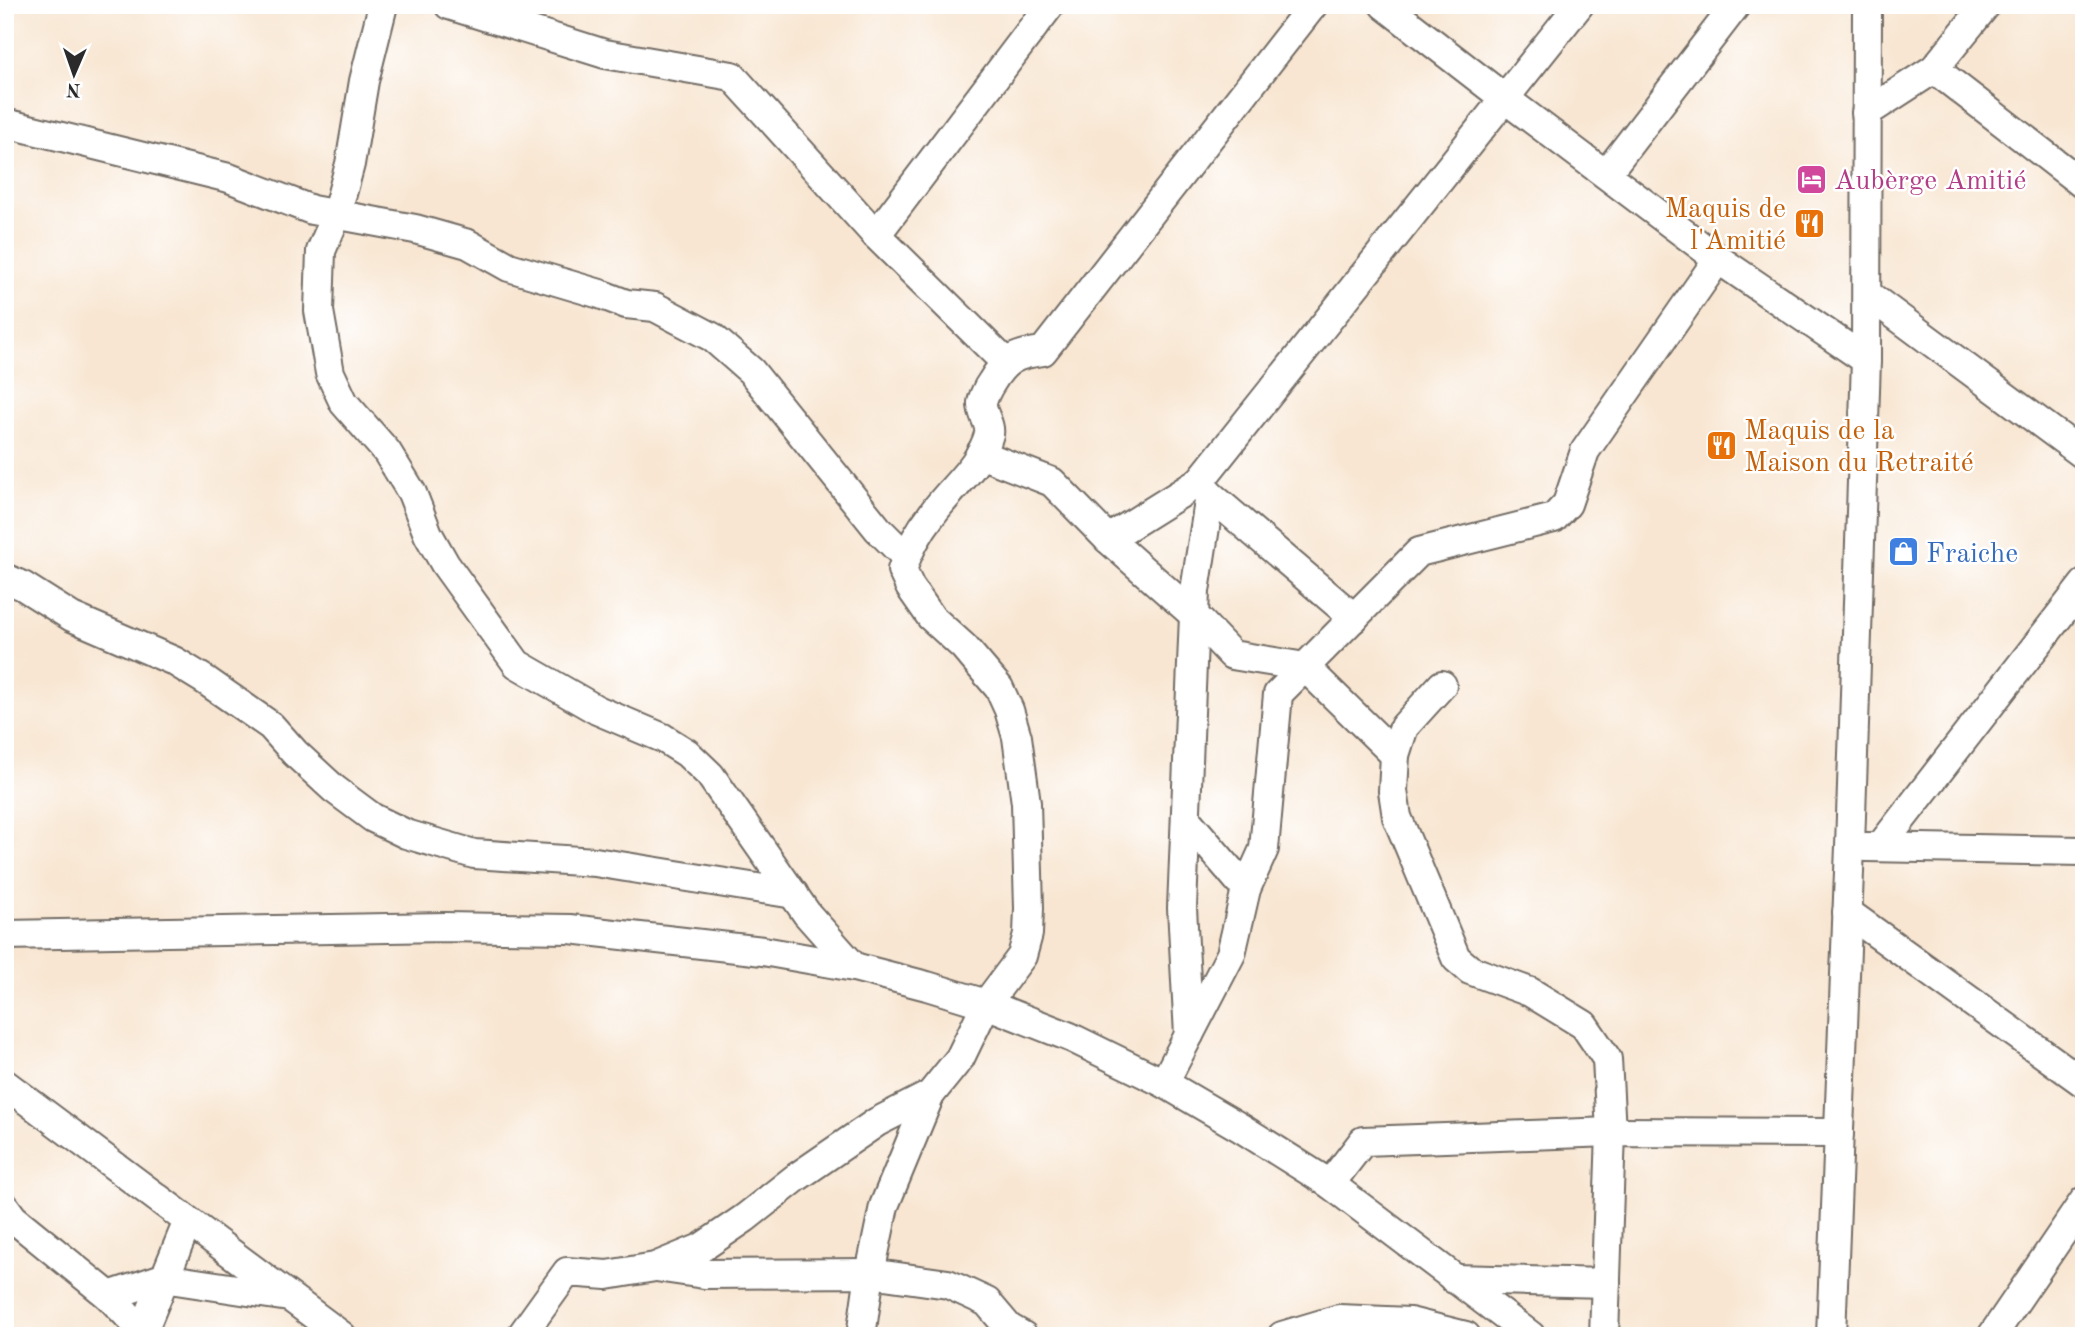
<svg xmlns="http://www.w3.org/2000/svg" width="2089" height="1341" font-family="'Old Standard TT',serif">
	<rect width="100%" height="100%" fill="#fff"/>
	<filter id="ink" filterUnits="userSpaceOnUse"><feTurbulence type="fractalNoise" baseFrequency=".0143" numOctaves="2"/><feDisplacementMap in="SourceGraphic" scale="14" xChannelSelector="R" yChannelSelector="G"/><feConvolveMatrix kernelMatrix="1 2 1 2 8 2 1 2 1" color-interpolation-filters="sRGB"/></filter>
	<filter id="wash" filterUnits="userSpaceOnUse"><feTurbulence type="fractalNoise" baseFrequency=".00686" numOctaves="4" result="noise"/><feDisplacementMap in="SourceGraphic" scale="28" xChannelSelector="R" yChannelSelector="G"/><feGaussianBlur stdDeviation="1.57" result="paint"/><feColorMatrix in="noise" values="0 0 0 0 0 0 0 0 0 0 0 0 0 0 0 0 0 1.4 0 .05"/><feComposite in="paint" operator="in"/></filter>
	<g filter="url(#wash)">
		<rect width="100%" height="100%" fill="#f8e6d2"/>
	</g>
	<g filter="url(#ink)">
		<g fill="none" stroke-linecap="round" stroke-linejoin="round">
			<defs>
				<g id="minor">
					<path d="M 383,5 L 364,81 L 350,164 L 336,216 L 321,251 L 319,311 L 330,373 L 344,403 L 387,452 L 412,493 L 428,534 L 445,564 L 517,664 L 597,710 L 663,738 L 687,753 L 710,775 L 807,914 L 854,967"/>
					<path d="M 449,5 L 605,54 L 732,76 L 876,235 L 1006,363"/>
					<path d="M 1384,5 L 1504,98 L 1718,259 L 1866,360"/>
					<path d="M 1934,69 L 2084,185"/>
					<path d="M 1866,113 L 1934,69 L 1986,5"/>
					<path d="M 5,123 L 229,178 L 312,210 L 415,229 L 468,244 L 509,267 L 600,294 L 626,304 L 655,307 L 712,337 L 751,371 L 878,529 L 906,557"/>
					<path d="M 1606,174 L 1736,5"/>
					<path d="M 876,235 L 1050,5"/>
					<path d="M 1867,294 L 2084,455"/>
					<path d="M 980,454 L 1052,482 L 1108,539 L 1194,615 L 1232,655 L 1305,667 L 1395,755"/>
					<path d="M 1199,482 L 1579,5"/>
					<path d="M 1108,539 L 1199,482 L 1210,495 L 1354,618"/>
					<path d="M 5,578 L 23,586 L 72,617 L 174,661 L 205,680 L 271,726 L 295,753 L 334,789 L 373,818 L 406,834 L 474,854 L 595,862 L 794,894"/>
					<path d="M 1442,685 L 1404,727 L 1395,755 L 1393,791 L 1397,817 L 1456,958 L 1470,970 L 1530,992 L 1584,1025 L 1607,1059 L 1611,1132 L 1604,1336"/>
					<path d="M 1186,819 L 1246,889"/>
					<path d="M 1866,847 L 2084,851"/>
					<path d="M 1880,847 L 2084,584"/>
					<path d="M 1847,912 L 2084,1083"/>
					<path d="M 5,935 L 445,927 L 570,929 L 763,951 L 854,967 L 927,986 L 986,1004 L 1070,1037 L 1164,1083 L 1241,1128 L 1330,1184 L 1531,1336"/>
					<path d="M 1189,1035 L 1182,908 L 1195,591 L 1210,495"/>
					<path d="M 1164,1083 L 1231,954 L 1246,889 L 1264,849 L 1278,694 L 1419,552 L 1554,518 L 1567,504 L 1585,451 L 1718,259"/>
					<path d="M 5,1084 L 342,1336"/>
					<path d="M 1330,1184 L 1363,1141 L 1611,1132 L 1839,1133"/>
					<path d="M 5,1207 L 13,1218 L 109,1296 L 143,1331 L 144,1336"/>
					<path d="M 656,1267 L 704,1274 L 870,1273 L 948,1284 L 987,1302 L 1009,1328 L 1023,1336"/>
					<path d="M 1454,1279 L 1606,1283"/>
					<path d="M 109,1296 L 163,1278 L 289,1297"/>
					<path d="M 143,1331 L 188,1221"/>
					<path d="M 521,1336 L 567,1272 L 607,1275 L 655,1267 L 701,1248 L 745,1218 L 797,1177 L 877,1122 L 930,1095 L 960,1058 L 986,1004 L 1022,956 L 1028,934 L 1029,908 L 1026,803 L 1017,737 L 1009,710 L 999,688 L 964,647 L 931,617 L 910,587 L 902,570 C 909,548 919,531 933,513 C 951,488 981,465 989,434 C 991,424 981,413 982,403 C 983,397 988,387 991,383 C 1005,359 1016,354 1043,351 L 1313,5"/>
					<path d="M 861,1336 L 870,1273 L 884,1206 L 930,1095"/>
					<path d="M 1282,1336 L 1339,1319 L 1410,1322 L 1466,1336"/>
					<path d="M 1831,1336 L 1850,846 L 1866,360 L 1867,5"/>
					<path d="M 1992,1336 L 2084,1201"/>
				</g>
			</defs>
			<use href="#minor" stroke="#736c65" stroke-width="32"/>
			<use href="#minor" stroke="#fff" stroke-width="28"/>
		</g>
	</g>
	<defs>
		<symbol id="hotel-square" viewBox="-11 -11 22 22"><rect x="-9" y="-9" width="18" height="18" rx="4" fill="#d1479c" stroke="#fff"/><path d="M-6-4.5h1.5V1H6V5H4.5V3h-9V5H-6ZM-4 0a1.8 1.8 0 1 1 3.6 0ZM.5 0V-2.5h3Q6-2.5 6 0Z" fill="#fff"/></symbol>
		<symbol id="restaurant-square" viewBox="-11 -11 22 22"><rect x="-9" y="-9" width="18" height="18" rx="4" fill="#e8710a" stroke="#fff"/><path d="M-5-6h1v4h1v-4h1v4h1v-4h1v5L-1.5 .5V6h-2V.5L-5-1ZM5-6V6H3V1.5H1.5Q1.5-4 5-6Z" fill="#fff"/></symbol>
		<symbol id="shop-square" viewBox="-11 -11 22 22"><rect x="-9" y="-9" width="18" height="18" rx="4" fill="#3f7fe0" stroke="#fff"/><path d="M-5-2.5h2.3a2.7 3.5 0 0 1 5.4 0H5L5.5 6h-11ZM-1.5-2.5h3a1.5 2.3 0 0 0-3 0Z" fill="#fff"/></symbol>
	</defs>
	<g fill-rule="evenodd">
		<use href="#hotel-square" x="1794" y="162" width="35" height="35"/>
		<use href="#restaurant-square" x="1792" y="206" width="35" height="35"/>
		<use href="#restaurant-square" x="1704" y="428" width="35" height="35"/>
		<use href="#shop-square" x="1886" y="534" width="35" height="35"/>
	</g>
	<g text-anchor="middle" stroke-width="5" stroke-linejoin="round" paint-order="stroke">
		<g font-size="28" fill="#b23c85" stroke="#fff" text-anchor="start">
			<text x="1834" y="189">Aubèrge Amitié</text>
		</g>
		<g font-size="28" fill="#c56008" stroke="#fff" text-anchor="end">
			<text x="1786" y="217">Maquis de<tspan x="1786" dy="32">l'Amitié</tspan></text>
			<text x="1744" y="439" text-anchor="start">Maquis de la<tspan x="1744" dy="32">Maison du Retraité</tspan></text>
		</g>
		<g font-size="28" fill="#366cbe" stroke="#fff" text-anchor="start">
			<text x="1926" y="562">Fraiche</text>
		</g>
	</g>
	<rect width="2089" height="1341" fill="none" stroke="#fff" stroke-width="28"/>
	<g transform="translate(74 74) rotate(182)" stroke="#ffffff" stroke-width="5" paint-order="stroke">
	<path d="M0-5L12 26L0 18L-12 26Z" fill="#2b2b2b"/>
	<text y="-10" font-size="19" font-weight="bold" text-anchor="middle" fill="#2b2b2b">N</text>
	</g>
</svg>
